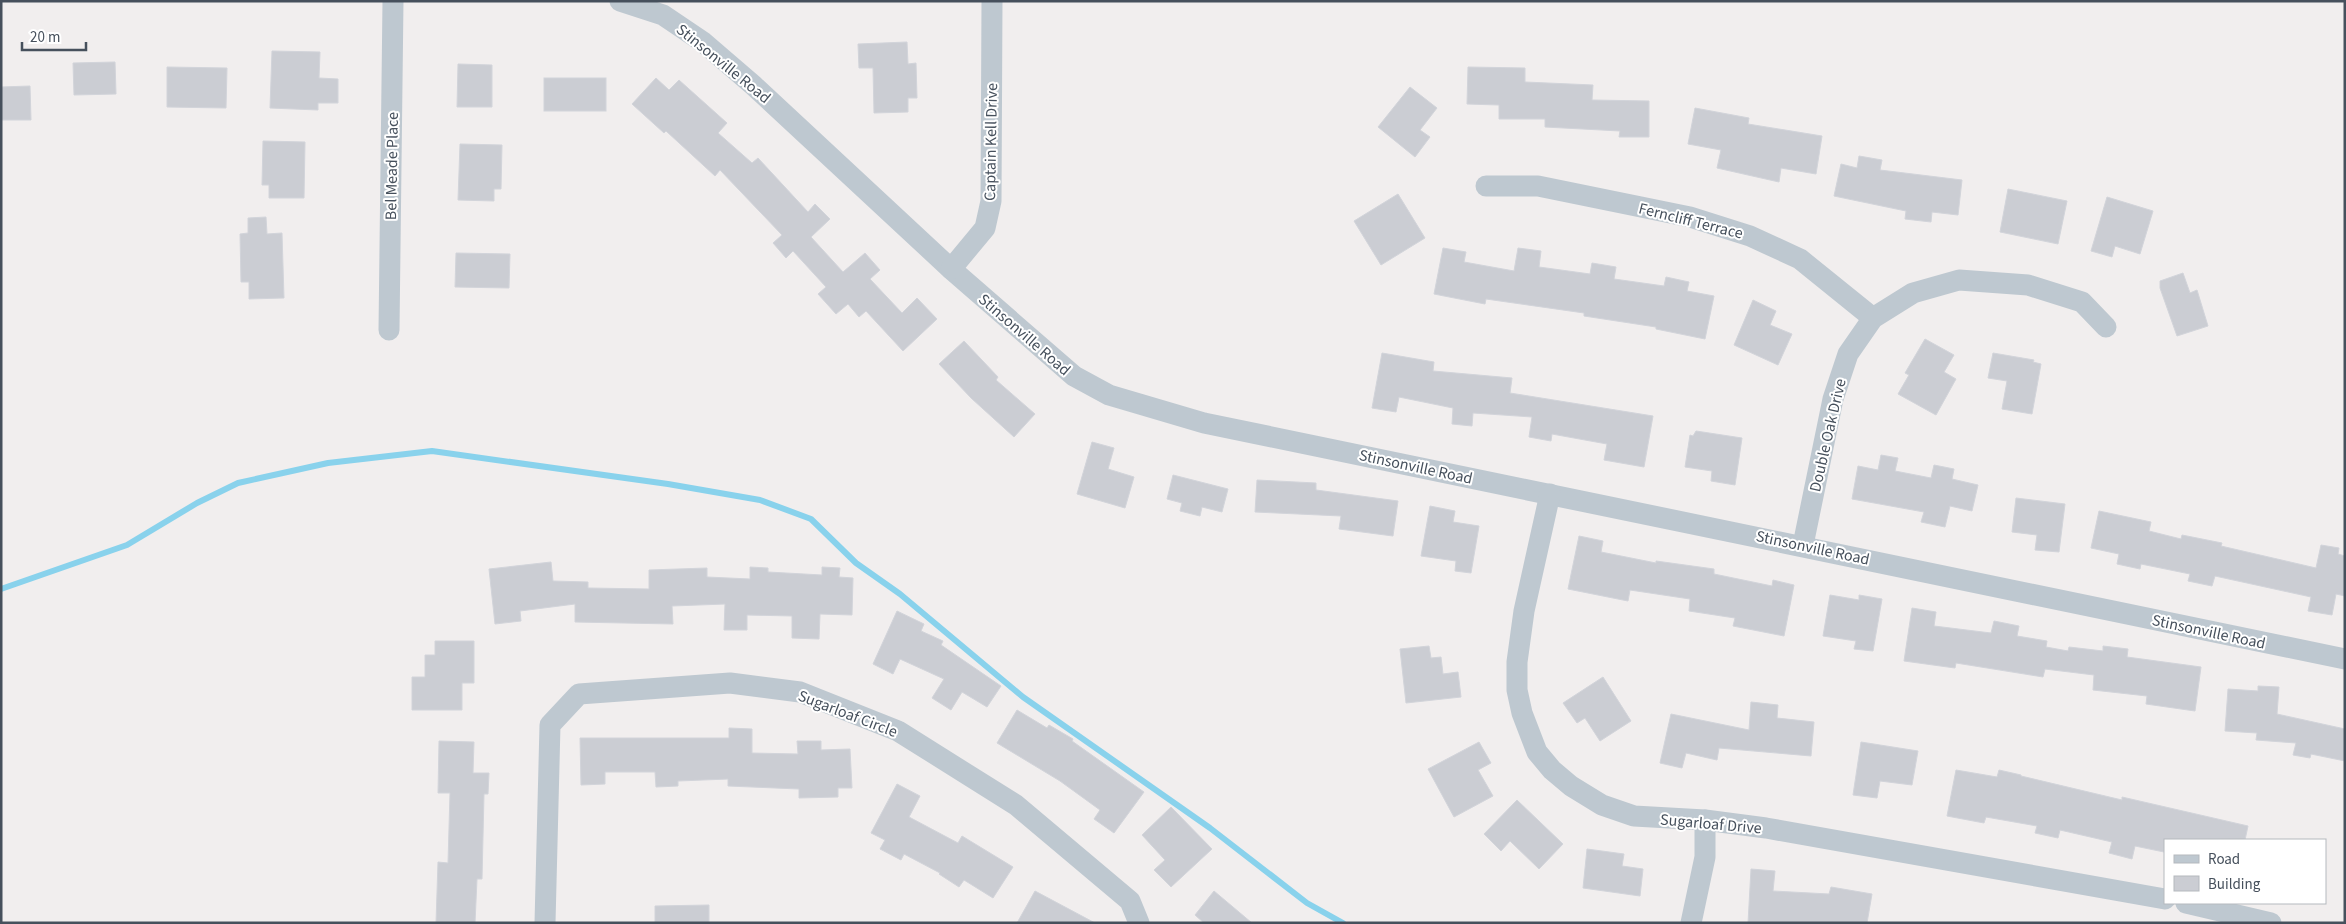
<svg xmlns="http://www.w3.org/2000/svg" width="2346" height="924" font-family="'Source Sans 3',sans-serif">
	<rect width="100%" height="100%" fill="#f1eeee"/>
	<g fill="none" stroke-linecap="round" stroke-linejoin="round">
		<path stroke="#89d2ec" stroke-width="6" d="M 1,589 L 127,545 L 197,503 L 238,483 L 328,463 L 432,451 L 668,484 L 760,500 L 811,519 L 856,563 L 900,594 L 1023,697 L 1210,828 L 1307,903 L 1343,923"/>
	</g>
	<g fill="#cbcdd3" stroke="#d2d4da">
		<path d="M 907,42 L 908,64 L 916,63 L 917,98 L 908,98 L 908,112 L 874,113 L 873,68 L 859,68 L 858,44 Z"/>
		<path d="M 272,51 L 320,52 L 319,78 L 338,79 L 338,103 L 318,103 L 318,110 L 270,108 Z"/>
		<path d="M 115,62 L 116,94 L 74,95 L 73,63 Z"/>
		<path d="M 458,64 L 492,65 L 492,107 L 457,107 Z"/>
		<path d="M 167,67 L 227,68 L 226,108 L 167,107 Z"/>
		<path d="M 1468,67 L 1525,68 L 1525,82 L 1593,85 L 1592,100 L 1649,101 L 1649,137 L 1619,137 L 1620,131 L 1545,127 L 1545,119 L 1499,119 L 1499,105 L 1467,104 Z"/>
		<rect x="544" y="78" width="62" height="33"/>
		<path d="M 656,78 L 669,90 L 679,80 L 727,123 L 718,133 L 752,163 L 758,158 L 808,212 L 815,204 L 830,219 L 811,237 L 843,272 L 865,253 L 880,270 L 870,279 L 902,313 L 917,298 L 937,319 L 903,351 L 866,311 L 859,317 L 848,304 L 836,314 L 818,294 L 826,287 L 793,251 L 786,258 L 773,243 L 782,235 L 720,170 L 715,176 L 666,131 L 664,133 L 632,104 Z"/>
		<path d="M 30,86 L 31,120 L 1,120 L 1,87 Z"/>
		<path d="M 1410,87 L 1437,108 L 1420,130 L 1430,137 L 1415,157 L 1378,127 Z"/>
		<path d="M 1695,108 L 1749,118 L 1748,124 L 1822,136 L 1816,174 L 1781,168 L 1779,182 L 1717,168 L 1721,150 L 1688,144 Z"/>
		<path d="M 263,141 L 305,142 L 304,198 L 269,198 L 269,185 L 262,185 Z"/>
		<path d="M 460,144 L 502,145 L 501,189 L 494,189 L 494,201 L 458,200 Z"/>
		<path d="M 1859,156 L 1882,160 L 1880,170 L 1962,180 L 1958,215 L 1932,212 L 1931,222 L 1905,219 L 1906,211 L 1834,196 L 1841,164 L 1857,168 Z"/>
		<path d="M 2008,189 L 2067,201 L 2058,244 L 2000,232 Z"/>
		<path d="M 1398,194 L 1425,238 L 1381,265 L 1354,221 Z"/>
		<path d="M 2107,197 L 2153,211 L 2140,254 L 2115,246 L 2112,257 L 2091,251 Z"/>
		<path d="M 266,217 L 267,234 L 282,233 L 284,298 L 249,299 L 249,282 L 241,282 L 240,234 L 248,233 L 248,218 Z"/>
		<path d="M 1443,248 L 1466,252 L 1464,262 L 1514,271 L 1518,248 L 1541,251 L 1539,267 L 1590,274 L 1592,263 L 1616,267 L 1614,279 L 1664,286 L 1666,277 L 1689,282 L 1687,291 L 1714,296 L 1705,339 L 1656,329 L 1656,327 L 1584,316 L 1584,313 L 1486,299 L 1485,304 L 1434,294 Z"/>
		<path d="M 456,253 L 510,254 L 509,288 L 455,287 Z"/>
		<path d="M 2183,273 L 2190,293 L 2197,290 L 2208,326 L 2177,336 L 2160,288 L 2160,281 Z"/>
		<path d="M 1753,300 L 1776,311 L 1770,325 L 1792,334 L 1778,365 L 1734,345 Z"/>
		<path d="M 1925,339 L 1954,355 L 1944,372 L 1956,379 L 1936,415 L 1898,394 L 1909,375 L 1905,373 Z"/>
		<path d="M 964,341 L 998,377 L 996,380 L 1035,414 L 1014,437 L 971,398 L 939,364 Z"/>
		<path d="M 1382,353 L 1434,362 L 1433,371 L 1512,378 L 1510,393 L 1653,416 L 1644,467 L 1604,460 L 1607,444 L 1552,434 L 1551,441 L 1529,437 L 1532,417 L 1473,413 L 1472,426 L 1452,424 L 1453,408 L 1399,397 L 1396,412 L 1372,408 Z"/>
		<path d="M 1993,353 L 2034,360 L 2033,362 L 2041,364 L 2032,414 L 2002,409 L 2007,381 L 1988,378 Z"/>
		<path d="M 1696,431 L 1742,438 L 1735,485 L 1711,481 L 1712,471 L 1685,467 L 1690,435 L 1693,436 Z"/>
		<path d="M 1092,442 L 1114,448 L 1108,469 L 1134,477 L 1125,508 L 1077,494 Z"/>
		<path d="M 1881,455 L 1898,458 L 1895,471 L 1931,478 L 1934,465 L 1954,469 L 1952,479 L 1978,485 L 1972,511 L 1950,506 L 1945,527 L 1921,522 L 1924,512 L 1852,499 L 1858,466 L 1878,470 Z"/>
		<path d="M 1173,475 L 1228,489 L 1222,512 L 1202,507 L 1200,516 L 1180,511 L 1182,503 L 1167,499 Z"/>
		<path d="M 1257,480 L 1316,483 L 1316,490 L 1398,501 L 1393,536 L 1339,529 L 1341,516 L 1255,512 Z"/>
		<path d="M 2016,498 L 2065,504 L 2059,552 L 2035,550 L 2037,535 L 2012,532 Z"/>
		<path d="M 1430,506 L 1455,511 L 1453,522 L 1479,526 L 1471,573 L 1455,571 L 1456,561 L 1421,556 Z"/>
		<path d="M 2099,511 L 2151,522 L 2149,531 L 2181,539 L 2182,535 L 2222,543 L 2221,546 L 2316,568 L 2321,545 L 2339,548 L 2338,554 L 2345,556 L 2345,596 L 2336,594 L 2332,615 L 2308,611 L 2311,597 L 2215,576 L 2212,586 L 2188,581 L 2190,574 L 2141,564 L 2140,569 L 2117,564 L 2119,554 L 2091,548 Z"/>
		<path d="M 1579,536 L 1603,541 L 1601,552 L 1656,563 L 1656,561 L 1714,569 L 1714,574 L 1772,586 L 1773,580 L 1794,585 L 1784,636 L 1733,626 L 1735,618 L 1689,611 L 1690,599 L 1630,590 L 1628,601 L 1568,589 Z"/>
		<path d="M 551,562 L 553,581 L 588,582 L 588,588 L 649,589 L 649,570 L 707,568 L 707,577 L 750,579 L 750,567 L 768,568 L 768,572 L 822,575 L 822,567 L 840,568 L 839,577 L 853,578 L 852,615 L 820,614 L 819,639 L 792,638 L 792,616 L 747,615 L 747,630 L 724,630 L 725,604 L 672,606 L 673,624 L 575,622 L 575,604 L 520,611 L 521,621 L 495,624 L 489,569 Z"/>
		<path d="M 1830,595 L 1859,600 L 1859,595 L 1882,599 L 1873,651 L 1854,649 L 1856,641 L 1823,636 Z"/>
		<path d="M 1912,608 L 1936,612 L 1934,626 L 1991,633 L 1994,621 L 2019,626 L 2017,636 L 2047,641 L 2046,647 L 2068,651 L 2069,647 L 2103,651 L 2103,646 L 2128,649 L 2127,657 L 2201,667 L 2195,711 L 2146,704 L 2147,696 L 2093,690 L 2094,675 L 2045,669 L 2043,677 L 1956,663 L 1955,668 L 1904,661 Z"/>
		<path d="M 897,611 L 924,624 L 921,631 L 943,641 L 941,645 L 1001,686 L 987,707 L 962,692 L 951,710 L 932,698 L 944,679 L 900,659 L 893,674 L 873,664 Z"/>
		<path d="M 435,641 L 474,641 L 474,683 L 462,683 L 462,710 L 412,710 L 412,677 L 425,677 L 425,655 L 435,655 Z"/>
		<path d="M 1429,646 L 1431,658 L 1441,657 L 1443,674 L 1458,672 L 1461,697 L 1406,703 L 1400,649 Z"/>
		<path d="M 1603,677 L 1631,721 L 1600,741 L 1585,718 L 1577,723 L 1563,703 Z"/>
		<path d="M 2258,686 L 2279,687 L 2277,714 L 2345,729 L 2345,761 L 2311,754 L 2310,758 L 2293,755 L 2296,743 L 2256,740 L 2257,733 L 2225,731 L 2228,689 L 2258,691 Z"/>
		<path d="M 1751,702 L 1778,705 L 1777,718 L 1814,722 L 1811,756 L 1719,748 L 1717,760 L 1686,753 L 1682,768 L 1660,763 L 1671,714 L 1749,730 Z"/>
		<path d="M 1017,710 L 1047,728 L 1049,725 L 1073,739 L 1072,741 L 1144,792 L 1114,833 L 1094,819 L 1100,810 L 1060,781 L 997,743 Z"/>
		<path d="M 729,728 L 752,729 L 752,753 L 798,754 L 797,741 L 821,741 L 821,750 L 850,749 L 852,788 L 838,788 L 838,797 L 799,798 L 799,789 L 728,786 L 728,779 L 678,781 L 678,786 L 656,787 L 655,772 L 605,772 L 605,784 L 581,785 L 580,738 L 729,738 Z"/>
		<path d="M 439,741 L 474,742 L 473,773 L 489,773 L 488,794 L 484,794 L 482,879 L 477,879 L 475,923 L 436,923 L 438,862 L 448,863 L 450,793 L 438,793 Z"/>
		<path d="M 1479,742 L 1491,763 L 1478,770 L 1493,796 L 1454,817 L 1428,769 Z"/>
		<path d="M 1861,742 L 1918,751 L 1912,785 L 1880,781 L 1877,798 L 1853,795 Z"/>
		<path d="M 1956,770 L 1997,777 L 1999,770 L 2021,775 L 2021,776 L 2122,800 L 2122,797 L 2248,826 L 2245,840 L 2165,840 L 2164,852 L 2135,846 L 2132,859 L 2109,853 L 2112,842 L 2060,830 L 2058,838 L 2035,833 L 2037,826 L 1986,817 L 1984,823 L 1947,816 Z"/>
		<path d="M 897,784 L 920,796 L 909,817 L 958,843 L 962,836 L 1013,867 L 993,898 L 964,880 L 959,887 L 939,874 L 940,873 L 904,854 L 901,860 L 880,849 L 885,840 L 871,833 Z"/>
		<path d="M 1517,800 L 1563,844 L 1539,869 L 1510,841 L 1501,851 L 1484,834 Z"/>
		<path d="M 1171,807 L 1212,849 L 1171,887 L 1154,870 L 1165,860 L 1142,835 Z"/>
		<path d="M 1587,849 L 1624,854 L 1622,866 L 1643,869 L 1640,896 L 1583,888 Z"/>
		<path d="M 1751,869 L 1775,871 L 1773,891 L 1829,894 L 1831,887 L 1872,894 L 1867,923 L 1748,923 Z"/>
		<path d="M 1035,891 L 1095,923 L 1017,923 Z"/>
		<path d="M 1214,891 L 1252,923 L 1204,923 L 1195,915 Z"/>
		<path d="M 709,905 L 709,923 L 655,923 L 655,906 Z"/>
	</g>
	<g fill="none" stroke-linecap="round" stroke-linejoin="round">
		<g stroke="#bec8d0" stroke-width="21">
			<path d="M 620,1 L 663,15 L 703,42 L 753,85 L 951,269 L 1074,376 L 1109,395 L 1204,423 L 2345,659"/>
			<path d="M 1486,186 L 1538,186 L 1690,217 L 1750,236 L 1800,259 L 1873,318"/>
			<path d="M 951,269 L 985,228 L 991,201 L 992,1"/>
			<path d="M 389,330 L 393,1"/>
			<path d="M 1550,494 L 1524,611 L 1517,662 L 1517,690 L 1522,713 L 1537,752 L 1552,770 L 1571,786 L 1602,805 L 1634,816 L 1705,820 L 1766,828 L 2165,899"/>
			<path d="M 1803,545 L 1833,399 L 1848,354 L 1873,318 L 1913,293 L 1959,280 L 2028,285 L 2082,302 L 2106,327"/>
			<path d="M 2186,903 L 2271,923"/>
			<path d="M 545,923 L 550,725 L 579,694 L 730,683 L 800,692 L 898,731 L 1016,805 L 1130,901 L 1139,923"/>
			<path d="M 1691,923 L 1705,857 L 1705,820"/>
		</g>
	</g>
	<g text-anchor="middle" stroke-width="4" stroke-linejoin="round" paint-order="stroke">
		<g font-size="16" fill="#46505c" stroke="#fff">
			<text transform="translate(724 63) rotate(39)" y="6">Stinsonville Road</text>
			<text transform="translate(990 142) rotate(-89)" y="6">Captain Kell Drive</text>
			<text transform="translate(391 166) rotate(-89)" y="6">Bel Meade Place</text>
			<text transform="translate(1691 220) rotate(14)" y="6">Ferncliff Terrace</text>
			<text transform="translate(1025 334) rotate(41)" y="6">Stinsonville Road</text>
			<text transform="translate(1827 435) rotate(-77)" y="6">Double Oak Drive</text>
			<text transform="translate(1416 466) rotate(12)" y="6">Stinsonville Road</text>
			<text transform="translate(1813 547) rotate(12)" y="6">Stinsonville Road</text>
			<text transform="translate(2209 631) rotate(12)" y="6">Stinsonville Road</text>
			<text transform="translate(848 713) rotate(21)" y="6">Sugarloaf Circle</text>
			<text transform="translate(1711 823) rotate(5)" y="6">Sugarloaf Drive</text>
		</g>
	</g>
	<rect width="2346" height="924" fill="none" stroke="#46505c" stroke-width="5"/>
	<rect x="2164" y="839" width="162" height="65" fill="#ffffff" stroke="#b5b9be"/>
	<rect x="2174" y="855" width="25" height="8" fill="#bec8d0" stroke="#b5b9be"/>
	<text x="2208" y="864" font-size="15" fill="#46505c">Road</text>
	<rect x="2174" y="876" width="25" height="15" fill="#cbcdd3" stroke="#b5b9be"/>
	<text x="2208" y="889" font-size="15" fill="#46505c">Building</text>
	<path d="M22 42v8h64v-8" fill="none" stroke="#46505c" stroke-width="2.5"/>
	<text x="30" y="42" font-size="15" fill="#46505c" stroke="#ffffff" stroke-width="4" paint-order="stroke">20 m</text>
</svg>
